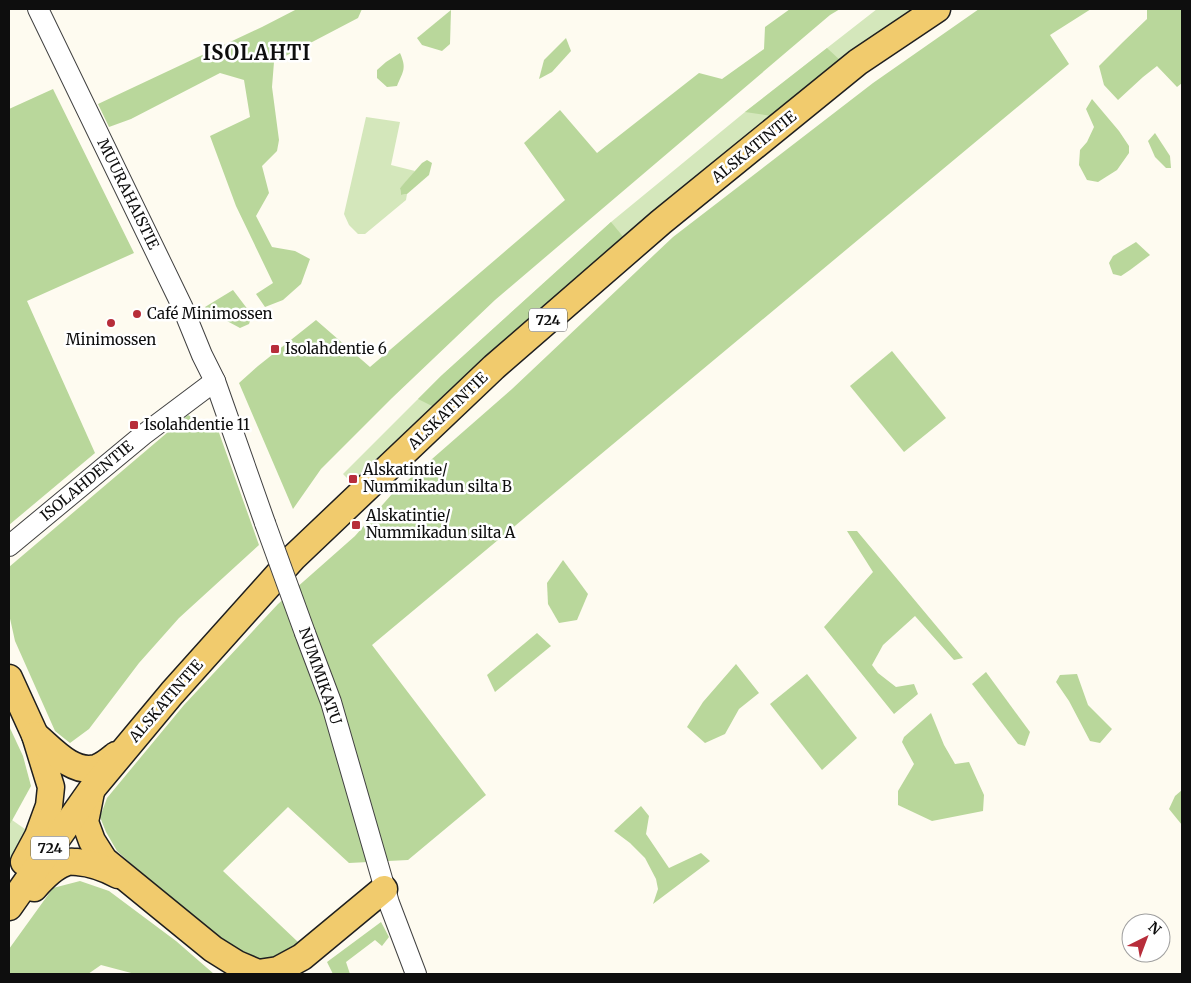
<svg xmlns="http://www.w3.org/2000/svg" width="1191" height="983" font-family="Merriweather,serif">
	<rect width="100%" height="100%" fill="#fefbf0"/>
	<g fill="#d4e7bb">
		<path d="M 877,9 L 912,9 L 772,116 L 353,484 L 343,474 L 441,376 L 611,222 L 745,112 Z"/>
		<path d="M 366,117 L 400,122 L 391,165 L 415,171 L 410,178 L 400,188 L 401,195 L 407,194 L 406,200 L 365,234 L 358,234 L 349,225 L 344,214 Z"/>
		<path d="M 12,820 L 32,834 L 9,869 L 9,826 Z"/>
	</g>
	<g fill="#b9d79b">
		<path d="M 297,9 L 362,9 L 358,18 L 274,62 L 272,87 L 279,140 L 277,151 L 262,166 L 269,193 L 256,216 L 272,247 L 295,251 L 310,259 L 301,284 L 283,300 L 265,307 L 256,294 L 273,283 L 236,206 L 210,136 L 250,117 L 244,80 L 220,73 L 131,119 L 109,127 L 98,104 L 262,27 Z"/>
		<path d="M 790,9 L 840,9 L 830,15 L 495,300 L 392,398 L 321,469 L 293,509 L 239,383 L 258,366 L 316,320 L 370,367 L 565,200 L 524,143 L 560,110 L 597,153 L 699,73 L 722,79 L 764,49 L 765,27 Z"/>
		<path d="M 979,9 L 1091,9 L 1050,35 L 1069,64 L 372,645 L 486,795 L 408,860 L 349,863 L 288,807 L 223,871 L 298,942 L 286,957 L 259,961 L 235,949 L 187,914 L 117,851 L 106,832 L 100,817 L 107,798 L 184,705 L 278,604 L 355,536 L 392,494 L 512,389 L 673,237 L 873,83 Z"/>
		<path d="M 1147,9 L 1182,9 L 1182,83 L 1177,87 L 1157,66 L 1143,77 L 1118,100 L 1104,85 L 1099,66 L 1123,42 L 1147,19 Z"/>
		<path d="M 451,10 L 450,44 L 442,51 L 422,45 L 417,38 Z"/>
		<path d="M 566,38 L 571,51 L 552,72 L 539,79 L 544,60 Z"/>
		<path d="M 827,48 L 842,62 L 772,116 L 745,112 Z"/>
		<path d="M 400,53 C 407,69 403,71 397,86 L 387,87 L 377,78 L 377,70 L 386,62 Z"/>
		<path d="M 53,89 L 134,253 L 27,301 L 95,453 L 9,525 L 9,109 Z"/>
		<path d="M 1092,99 L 1119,131 L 1129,146 L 1129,153 L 1117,170 L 1098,182 L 1087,180 L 1079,165 L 1080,150 L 1087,142 L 1094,127 L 1086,109 Z"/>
		<path d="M 1155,133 L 1170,156 L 1171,168 L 1166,168 L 1155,157 L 1148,141 Z"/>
		<path d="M 427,160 L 432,163 L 429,175 L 407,194 L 401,195 L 400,188 L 422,163 Z"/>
		<path d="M 611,222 L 625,239 L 438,409 L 418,399 L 441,376 Z"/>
		<path d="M 1136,242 L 1150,255 L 1130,270 L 1121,276 L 1113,274 L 1109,263 L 1113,256 Z"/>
		<path d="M 233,290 L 252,315 L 249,324 L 240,328 L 227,321 L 213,319 L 205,307 Z"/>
		<path d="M 892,351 L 946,418 L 904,452 L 850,386 Z"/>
		<path d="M 188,415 L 203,423 L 217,427 L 259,545 L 179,618 L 139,663 L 89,729 L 70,743 L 55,731 L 15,641 L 9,614 L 9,567 Z"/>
		<path d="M 847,531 L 857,531 L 963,658 L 954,660 L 915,616 L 883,645 L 872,665 L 878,673 L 896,687 L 914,684 L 918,694 L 894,714 L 824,627 L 873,572 Z"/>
		<path d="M 563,560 L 588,594 L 577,620 L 559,623 L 548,604 L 547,583 Z"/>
		<path d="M 537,633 L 551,646 L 495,692 L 487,675 Z"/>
		<path d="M 736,664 L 759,693 L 739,709 L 725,734 L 705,743 L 687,727 L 703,702 Z"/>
		<path d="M 986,672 L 1030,732 L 1025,746 L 1018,744 L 972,684 Z"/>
		<path d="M 807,674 L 857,738 L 822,770 L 770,704 Z"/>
		<path d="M 1077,674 L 1088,705 L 1112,729 L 1100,743 L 1090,741 L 1069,701 L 1056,682 L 1060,675 Z"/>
		<path d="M 931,713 L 944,745 L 955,764 L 969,762 L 984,795 L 983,811 L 932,821 L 898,805 L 898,791 L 914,764 L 902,742 L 904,737 Z"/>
		<path d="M 9,726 L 23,756 L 31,786 L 9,826 Z"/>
		<path d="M 1182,790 L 1182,825 L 1169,809 L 1175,796 Z"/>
		<path d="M 641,806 L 649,816 L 646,834 L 669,868 L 701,853 L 710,861 L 653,904 L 658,889 L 656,879 L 645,858 L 630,843 L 614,831 Z"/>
		<path d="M 80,881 L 109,891 L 176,941 L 214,974 L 135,974 L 101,965 L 88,974 L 9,974 L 9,949 L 53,888 Z"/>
		<path d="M 381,922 L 389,937 L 382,946 L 375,940 L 346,962 L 350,974 L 333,974 L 327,962 Z"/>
	</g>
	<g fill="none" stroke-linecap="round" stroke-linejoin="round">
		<defs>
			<g id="tertiary">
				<path d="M 38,9 L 182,306 L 202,355 L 215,381 L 265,523"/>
				<path d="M 9,546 L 143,435 L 215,381"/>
				<path d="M 305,633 L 331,702 L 389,903 L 416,974"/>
			</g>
			<g id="primary">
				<path d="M 9,678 L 35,735 L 51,787 L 49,806 L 38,836 L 24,862"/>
				<path d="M 35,735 C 52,749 72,774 96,768 C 103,766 111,759 116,755"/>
				<path d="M 91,792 L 85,822 L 92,841 L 104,860 L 213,949 L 237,964 L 258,973 L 278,970 L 302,957 L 384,889"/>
				<path d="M 34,888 C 42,879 53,867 65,863 C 68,861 73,862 77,862 C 92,863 105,868 118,875"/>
				<path d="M 9,907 L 92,789 L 172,693 L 293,558 L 494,367 L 661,222 L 858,62 L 937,9"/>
			</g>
		</defs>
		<use href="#tertiary" stroke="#414141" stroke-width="22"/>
		<use href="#primary" stroke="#1f1f1f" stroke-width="29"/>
		<use href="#tertiary" stroke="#fff" stroke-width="20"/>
		<use href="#primary" stroke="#f1cb6d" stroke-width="26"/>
		<defs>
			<path id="tertiary-bridge" d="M 265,523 L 305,633"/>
		</defs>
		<use href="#tertiary-bridge" stroke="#414141" stroke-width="22" stroke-linecap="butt"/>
		<use href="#tertiary-bridge" stroke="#fff" stroke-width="20"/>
	</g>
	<g fill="#b72d3a" stroke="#fff" stroke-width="2">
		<circle cx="137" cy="314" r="5"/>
		<circle cx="111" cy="323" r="5"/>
		<rect x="270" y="344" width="10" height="10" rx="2.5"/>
		<rect x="129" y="420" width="10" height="10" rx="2.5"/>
		<rect x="348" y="474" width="10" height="10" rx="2.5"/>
		<rect x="351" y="520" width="10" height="10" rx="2.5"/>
	</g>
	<g text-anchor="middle" stroke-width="5" stroke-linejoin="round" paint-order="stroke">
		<g fill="#fff" stroke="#565656" stroke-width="1">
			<rect x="529" y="308.5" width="38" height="23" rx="4"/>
			<rect x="31" y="836.5" width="38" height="23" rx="4"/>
		</g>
		<g font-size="14" font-weight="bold" fill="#0e0e0e">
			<text x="548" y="325">724</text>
			<text x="50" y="853">724</text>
		</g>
		<g font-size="15" fill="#0e0e0e" stroke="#fff">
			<text transform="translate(754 147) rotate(-39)" y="5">ALSKATINTIE</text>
			<text transform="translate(128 194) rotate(64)" y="5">MUURAHAISTIE</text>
			<text transform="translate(448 411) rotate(-44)" y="5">ALSKATINTIE</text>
			<text transform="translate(87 481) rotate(-40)" y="5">ISOLAHDENTIE</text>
			<text transform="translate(320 676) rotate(71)" y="5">NUMMIKATU</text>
			<text transform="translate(166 701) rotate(-49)" y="5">ALSKATINTIE</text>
		</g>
		<g font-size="15" fill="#0e0e0e" stroke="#fff" text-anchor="start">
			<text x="147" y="319">Café Minimossen</text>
			<text x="111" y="345" text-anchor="middle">Minimossen</text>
			<text x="285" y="354">Isolahdentie 6</text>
			<text x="144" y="430">Isolahdentie 11</text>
			<text x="363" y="475">Alskatintie/<tspan x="363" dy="17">Nummikadun silta B</tspan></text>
			<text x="366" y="521">Alskatintie/<tspan x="366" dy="17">Nummikadun silta A</tspan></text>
		</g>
		<g font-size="20" font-weight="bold" letter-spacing="1" fill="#0e0e0e" stroke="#fff">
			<text x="257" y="60">ISOLAHTI</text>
		</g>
	</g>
	<rect width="1191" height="983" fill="none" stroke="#0e0e0e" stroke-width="20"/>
	<g transform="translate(1146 938) rotate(42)"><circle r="24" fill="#ffffff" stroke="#9f9f9f"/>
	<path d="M0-4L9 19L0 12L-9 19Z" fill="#b72d3a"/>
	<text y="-8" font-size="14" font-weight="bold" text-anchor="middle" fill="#0e0e0e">N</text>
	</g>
</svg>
